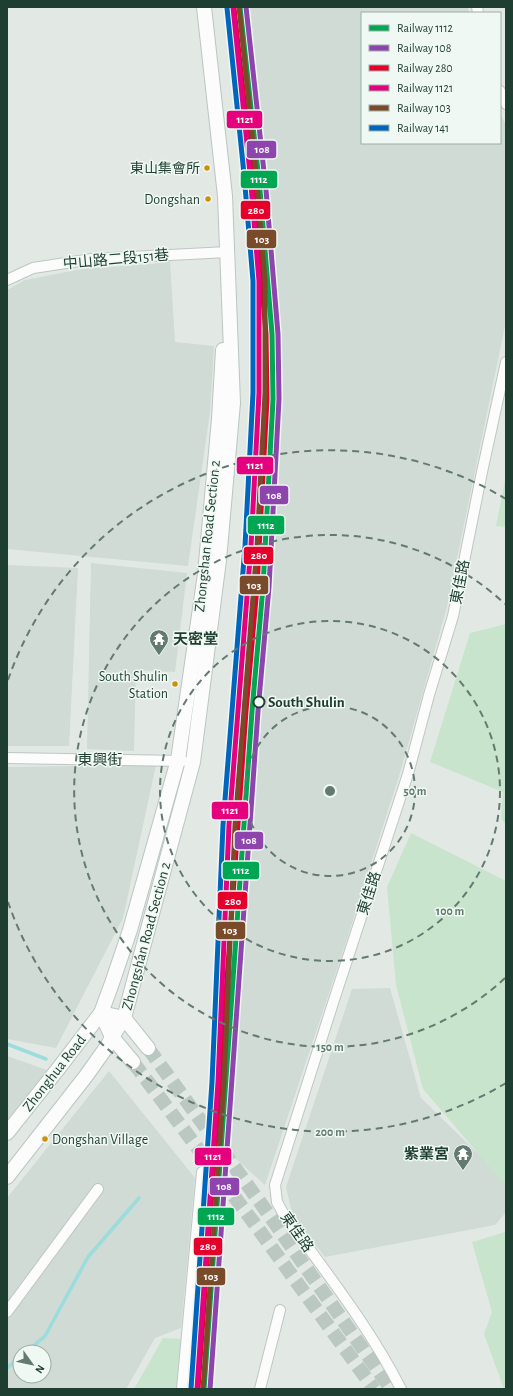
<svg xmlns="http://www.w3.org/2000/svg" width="513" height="1396" font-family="'Alegreya Sans','Noto Sans TC',sans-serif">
	<rect width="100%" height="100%" fill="#e2e9e5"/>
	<g fill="#cfdbd4" fill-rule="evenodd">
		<path d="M 250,7 L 468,7 L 469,13 L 362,13 L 362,143 L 500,143 L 500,113 L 506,125 L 506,321 L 447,607 L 400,773 L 346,942 L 265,1185 L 224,1148 L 279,415 L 276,306 L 264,185 Z"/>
		<path d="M 170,261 L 175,342 L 214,346 L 210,412 L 188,566 L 7,549 L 7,290 L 25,280 L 82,269 L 152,264 Z"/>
		<path d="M 91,563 L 187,573 L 175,672 L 136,670 L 134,751 L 87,749 Z"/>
		<path d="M 7,565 L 78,568 L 69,746 L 7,746 Z"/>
		<path d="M 156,765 L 123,918 L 56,1048 L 7,1039 L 7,767 Z"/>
		<path d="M 390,988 L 421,1098 L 506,1181 L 506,1212 L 495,1225 L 325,1257 L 293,1217 L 286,1187 L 352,989 Z"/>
		<path d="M 7,1056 L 47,1070 L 7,1120 Z"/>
		<path d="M 109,1071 L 195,1178 L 181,1328 L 155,1338 L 126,1389 L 7,1389 L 7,1198 ZM 20,1352 L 44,1352 L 44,1376 L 20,1376 Z"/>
	</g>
	<g fill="#c9e4cd">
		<path d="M 506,475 L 506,527 L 496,526 Z"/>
		<path d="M 506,624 L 506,824 L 501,819 L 503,792 L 430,762 L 470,633 Z"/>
		<path d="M 411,833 L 506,881 L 506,1186 L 423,1089 L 396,985 L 387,887 Z"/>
		<path d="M 506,1231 L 506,1389 L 504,1389 L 484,1334 L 492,1312 L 472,1242 L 505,1232 Z"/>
		<path d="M 163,1338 L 183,1339 L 178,1389 L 134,1389 Z"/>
	</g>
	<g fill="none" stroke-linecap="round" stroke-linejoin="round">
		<g stroke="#9ddcdc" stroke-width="3.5">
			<path d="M 7,1044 L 46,1059"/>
			<path d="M 26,1352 L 45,1336 L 88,1257 L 139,1198"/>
			<path d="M 7,1368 L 20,1357"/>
		</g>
		<g stroke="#bbc7c1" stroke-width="14" stroke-dasharray="14 7" stroke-linecap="butt">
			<path d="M 148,1048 L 267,1212 L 391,1389"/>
			<path d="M 133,1062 L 254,1223 L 374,1389"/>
		</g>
		<defs>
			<g id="street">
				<path d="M 477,7 L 478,13"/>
				<path d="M 500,91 L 506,104"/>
				<path d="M 7,280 L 33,268 L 92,259 L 228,252"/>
				<path d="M 7,758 L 183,761"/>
				<path d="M 7,1312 L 98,1189"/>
				<path d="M 182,1389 L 202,1172"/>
				<path d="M 260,1389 L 280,1310"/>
				<path d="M 401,1389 C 369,1326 324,1270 283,1213 L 277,1202 L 275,1185 L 333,1003 L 408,774 L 429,695 L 453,616 L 482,472 L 506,362"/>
			</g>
			<g id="secondary">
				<path d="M 101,1013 L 124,1018 L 148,1048"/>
				<path d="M 101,1013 L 112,1037 L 133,1062"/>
				<path d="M 7,1133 L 58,1069 L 101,1013 L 111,986 L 130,930 L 178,760 L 205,574 L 219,419 L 223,350"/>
				<path d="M 7,1177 L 86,1076 L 108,1045 L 112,1037 L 124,1018 L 193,762 L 219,560 L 233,403 L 225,196 L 204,7"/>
			</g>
		</defs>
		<use href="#street" stroke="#bfc6c2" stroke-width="12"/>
		<use href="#secondary" stroke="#bbc5c1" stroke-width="16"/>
		<use href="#street" stroke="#fbfcfb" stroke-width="10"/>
		<use href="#secondary" stroke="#fbfcfb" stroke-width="14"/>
		<defs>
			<path id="rail-1" d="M 204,1389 L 252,711 L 263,587 L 273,399 L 272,334 L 260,190 L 240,7"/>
			<path id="rail-2" d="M 210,1389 L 258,711 L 269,587 L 279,399 L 278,334 L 266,190 L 246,7"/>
			<path id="rail-3" d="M 198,1389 L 246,711 L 257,587 L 267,399 L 266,334 L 254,191 L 234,8"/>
			<path id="rail-4" d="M 197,1389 L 218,1082 L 229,825 L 251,546 L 259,393 L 259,281 L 250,173 L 233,7"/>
			<path id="rail-5" d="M 203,1389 L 224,1082 L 235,825 L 257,546 L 265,393 L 265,281 L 256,172 L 239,7"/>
			<path id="rail-6" d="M 191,1389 L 212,1082 L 223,825 L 245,546 L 253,393 L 253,281 L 244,174 L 227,8"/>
		</defs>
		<use href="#rail-1" stroke="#f0f8f3" stroke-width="8"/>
		<use href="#rail-2" stroke="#f0f8f3" stroke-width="8"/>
		<use href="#rail-3" stroke="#f0f8f3" stroke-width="8"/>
		<use href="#rail-4" stroke="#f0f8f3" stroke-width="8"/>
		<use href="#rail-5" stroke="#f0f8f3" stroke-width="8"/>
		<use href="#rail-6" stroke="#f0f8f3" stroke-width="8"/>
		<use href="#rail-1" stroke="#00a651" stroke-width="5"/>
		<use href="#rail-2" stroke="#8e44ad" stroke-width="5"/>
		<use href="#rail-3" stroke="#e4002b" stroke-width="5"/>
		<use href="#rail-4" stroke="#e5007d" stroke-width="5"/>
		<use href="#rail-5" stroke="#7a4b2a" stroke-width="5"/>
		<use href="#rail-6" stroke="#0065bd" stroke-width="5"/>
	</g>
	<g fill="none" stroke="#637a70" stroke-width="2" stroke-dasharray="7 5">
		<circle cx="330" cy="791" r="85"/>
		<circle cx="330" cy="791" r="170"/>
		<path d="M505 978A256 256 0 1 1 505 604"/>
		<path d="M506 1083A341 341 0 0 1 8 902M8 680A341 341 0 0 1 506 499"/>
	</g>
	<defs>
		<symbol id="temple-pin" viewBox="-11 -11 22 30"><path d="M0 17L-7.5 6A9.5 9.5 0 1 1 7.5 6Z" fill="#637a70" stroke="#f0f8f3"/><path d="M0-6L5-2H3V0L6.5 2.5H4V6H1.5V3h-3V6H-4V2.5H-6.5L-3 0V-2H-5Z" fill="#fff"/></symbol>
	</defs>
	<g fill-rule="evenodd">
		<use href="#temple-pin" x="148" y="628" width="22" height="30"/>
		<use href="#temple-pin" x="452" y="1143" width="22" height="30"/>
	</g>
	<g fill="#cc910a" stroke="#f0f8f3" stroke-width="1.5">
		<circle cx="207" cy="168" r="3.5"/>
		<circle cx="208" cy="199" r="3.5"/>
		<circle cx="175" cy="684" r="3.5"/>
		<circle cx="45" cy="1139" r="3.5"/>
	</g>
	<circle fill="#f0f8f3" stroke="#1e3e31" stroke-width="2" cx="259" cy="702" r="5.5"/>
	<g text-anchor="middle" stroke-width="3" stroke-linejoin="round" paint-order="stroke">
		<g font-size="14" fill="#1e3e31" stroke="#f0f8f3" text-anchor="end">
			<text x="200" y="173">東山集會所</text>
			<text x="200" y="204">Dongshan</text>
			<text x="168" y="681">South Shulin<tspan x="168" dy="17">Station</tspan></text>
			<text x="52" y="1144" text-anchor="start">Dongshan Village</text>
		</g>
		<g font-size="15" fill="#1e3e31" stroke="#f0f8f3">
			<text transform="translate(116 259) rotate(-5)" y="5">中山路二段151巷</text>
			<text transform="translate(207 536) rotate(-84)" y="5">Zhongshan Road Section 2</text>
			<text transform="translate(460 582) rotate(-79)" y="5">東佳路</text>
			<text x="100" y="765">東興街</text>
			<text transform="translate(369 893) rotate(-72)" y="5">東佳路</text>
			<text transform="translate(146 936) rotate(-75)" y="5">Zhongshan Road Section 2</text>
			<text transform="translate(54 1073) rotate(-52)" y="5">Zhonghua Road</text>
			<text transform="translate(297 1232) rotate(55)" y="5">東佳路</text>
		</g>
		<g font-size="15" font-weight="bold" fill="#1e3e31" stroke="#f0f8f3" text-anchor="start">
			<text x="173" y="644">天密堂</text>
			<text x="449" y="1159" text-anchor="end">紫業宮</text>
		</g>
		<g font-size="15" font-weight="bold" fill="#1e3e31" stroke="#f0f8f3" text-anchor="start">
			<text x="268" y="707">South Shulin</text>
		</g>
	</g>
	<circle cx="330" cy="791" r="6" fill="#637a70" stroke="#f0f8f3" stroke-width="2"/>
	<g font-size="12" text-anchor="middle" font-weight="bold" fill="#637a70" stroke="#f0f8f3" stroke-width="3" stroke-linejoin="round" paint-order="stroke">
		<text x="415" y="795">50 m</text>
		<text x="450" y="915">100 m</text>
		<text x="330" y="1051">150 m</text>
		<text x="330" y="1136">200 m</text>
	</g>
	<g stroke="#f0f8f3" stroke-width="1.5">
		<rect x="226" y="110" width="37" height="19" rx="4" fill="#e5007d"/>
		<rect x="246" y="140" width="31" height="19" rx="4" fill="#8e44ad"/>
		<rect x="240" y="170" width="38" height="19" rx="4" fill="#00a651"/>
		<rect x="240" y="200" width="31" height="20" rx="4" fill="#e4002b"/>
		<rect x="246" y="229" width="31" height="20" rx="4" fill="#7a4b2a"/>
		<rect x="236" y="456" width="38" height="19" rx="4" fill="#e5007d"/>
		<rect x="259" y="485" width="30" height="20" rx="4" fill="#8e44ad"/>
		<rect x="247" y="515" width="38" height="20" rx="4" fill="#00a651"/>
		<rect x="243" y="546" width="31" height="19" rx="4" fill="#e4002b"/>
		<rect x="239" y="575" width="30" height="20" rx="4" fill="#7a4b2a"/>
		<rect x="211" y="801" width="38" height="19" rx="4" fill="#e5007d"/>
		<rect x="234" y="831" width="30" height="19" rx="4" fill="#8e44ad"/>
		<rect x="222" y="861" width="38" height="19" rx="4" fill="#00a651"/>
		<rect x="217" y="891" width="31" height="19" rx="4" fill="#e4002b"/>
		<rect x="215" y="921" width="31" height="19" rx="4" fill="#7a4b2a"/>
		<rect x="194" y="1147" width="38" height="19" rx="4" fill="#e5007d"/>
		<rect x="209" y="1177" width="31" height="19" rx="4" fill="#8e44ad"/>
		<rect x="197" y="1207" width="38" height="19" rx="4" fill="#00a651"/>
		<rect x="193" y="1237" width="30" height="19" rx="4" fill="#e4002b"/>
		<rect x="196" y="1267" width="30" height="19" rx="4" fill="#7a4b2a"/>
	</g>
	<g font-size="11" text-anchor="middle" font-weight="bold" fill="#fff">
		<text x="245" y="123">1121</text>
		<text x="262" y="153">108</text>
		<text x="259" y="183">1112</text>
		<text x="256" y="214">280</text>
		<text x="262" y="243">103</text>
		<text x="255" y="469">1121</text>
		<text x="274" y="499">108</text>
		<text x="266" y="529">1112</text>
		<text x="259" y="559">280</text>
		<text x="254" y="589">103</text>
		<text x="230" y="814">1121</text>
		<text x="249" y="844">108</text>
		<text x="241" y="874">1112</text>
		<text x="233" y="905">280</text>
		<text x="230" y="934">103</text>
		<text x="213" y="1160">1121</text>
		<text x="224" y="1190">108</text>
		<text x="216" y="1220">1112</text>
		<text x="208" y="1250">280</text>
		<text x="211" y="1280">103</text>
	</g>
	<rect width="513" height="1396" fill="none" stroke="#1e3e31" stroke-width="16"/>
	<rect x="361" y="12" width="140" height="132" fill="#f0f8f3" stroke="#9caea5"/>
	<rect x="369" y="25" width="20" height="6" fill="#00a651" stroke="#9caea5"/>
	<text x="397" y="32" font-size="12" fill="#1e3e31">Railway 1112</text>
	<rect x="369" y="45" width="20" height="6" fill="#8e44ad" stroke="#9caea5"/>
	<text x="397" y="52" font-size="12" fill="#1e3e31">Railway 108</text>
	<rect x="369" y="65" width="20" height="6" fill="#e4002b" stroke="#9caea5"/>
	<text x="397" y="72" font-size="12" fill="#1e3e31">Railway 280</text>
	<rect x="369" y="85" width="20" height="6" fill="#e5007d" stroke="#9caea5"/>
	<text x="397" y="92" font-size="12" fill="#1e3e31">Railway 1121</text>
	<rect x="369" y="105" width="20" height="6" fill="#7a4b2a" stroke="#9caea5"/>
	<text x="397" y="112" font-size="12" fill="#1e3e31">Railway 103</text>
	<rect x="369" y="125" width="20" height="6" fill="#0065bd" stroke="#9caea5"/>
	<text x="397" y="132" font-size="12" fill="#1e3e31">Railway 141</text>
	<g transform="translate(32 1364) rotate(123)"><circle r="19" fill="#f0f8f3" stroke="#9caea5"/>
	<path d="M0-3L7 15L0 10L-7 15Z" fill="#637a70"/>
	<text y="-6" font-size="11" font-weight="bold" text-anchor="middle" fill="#1e3e31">N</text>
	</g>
</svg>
